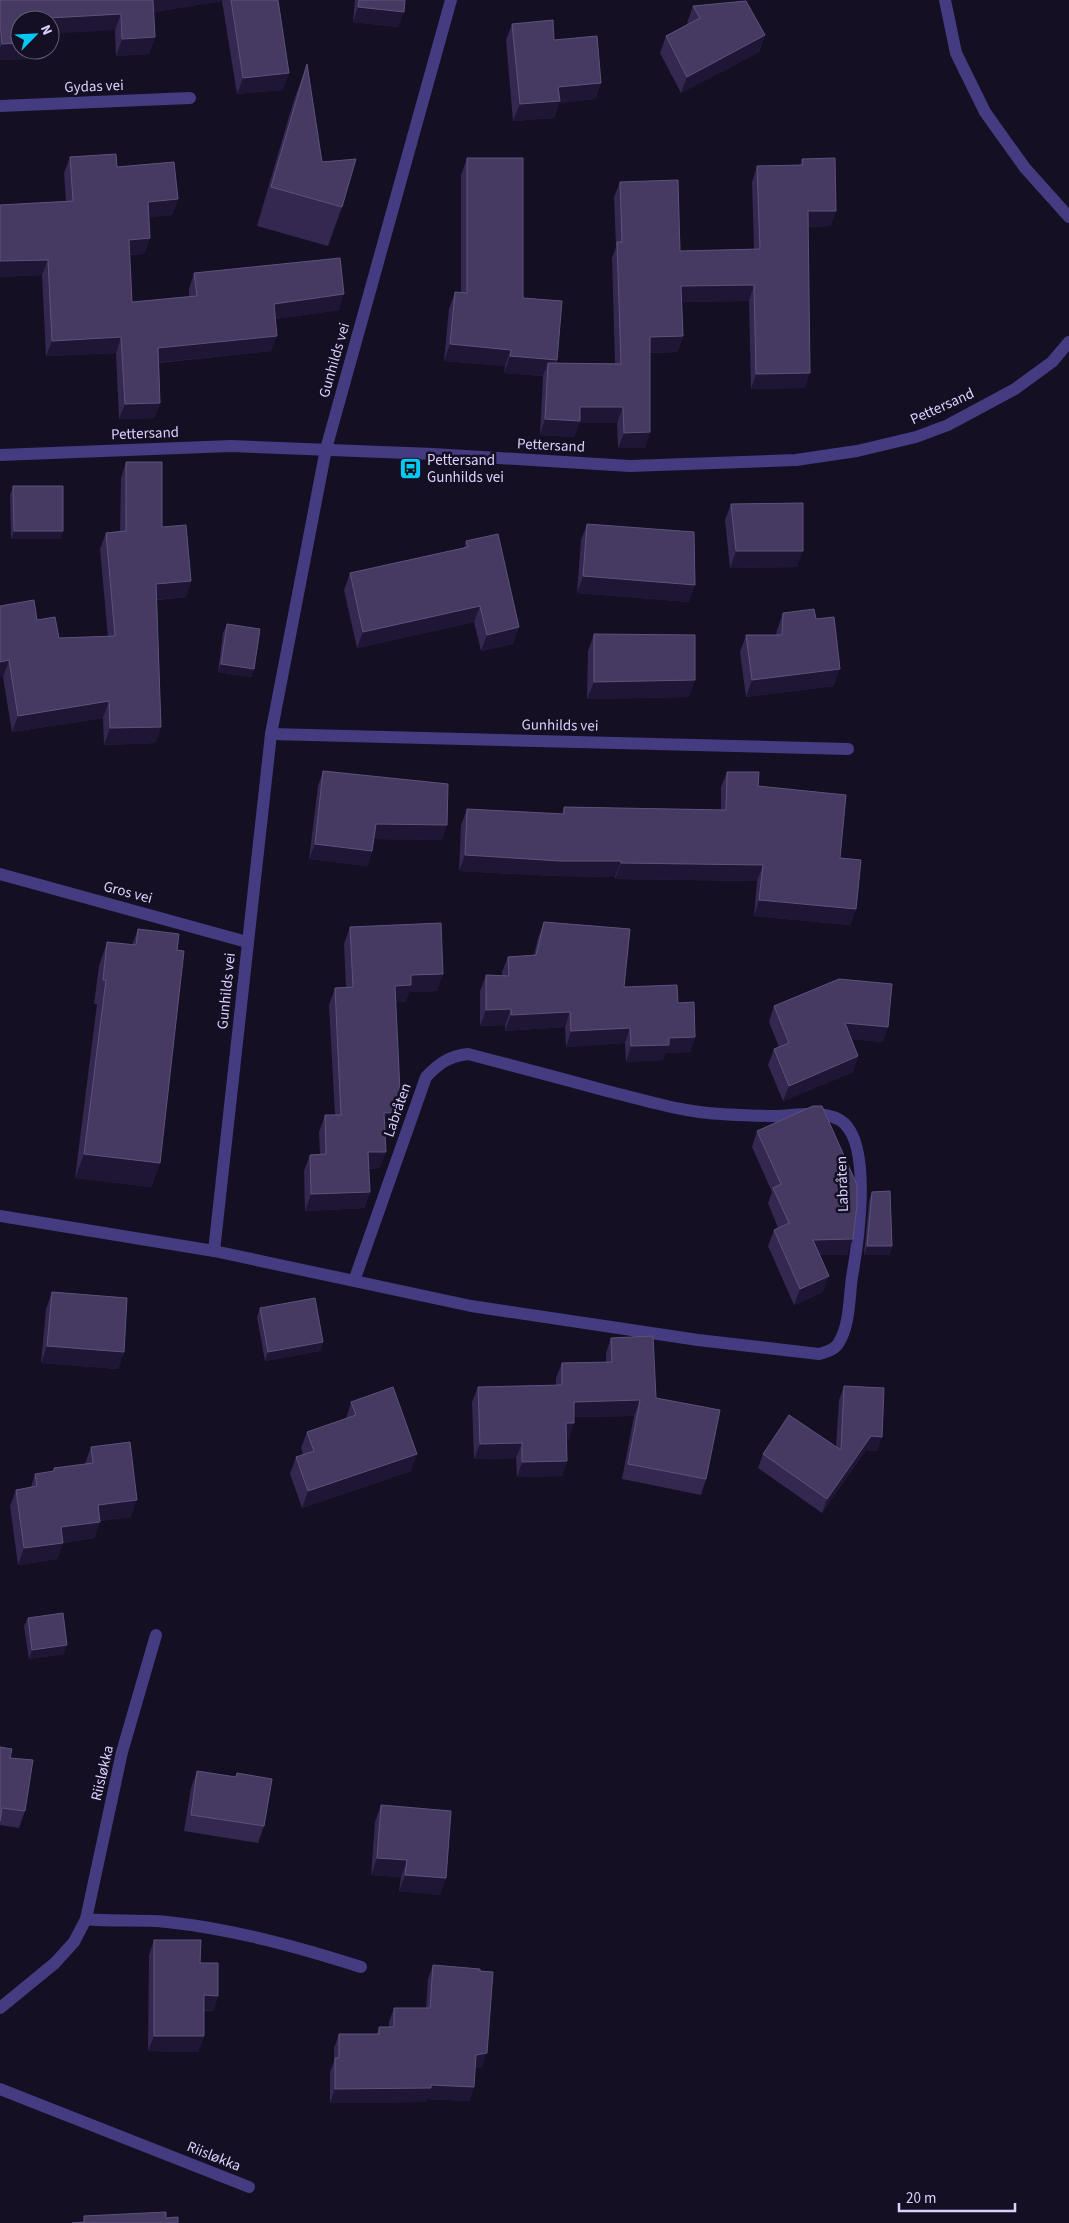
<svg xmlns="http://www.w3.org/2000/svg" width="1069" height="2223" font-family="'Source Sans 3',sans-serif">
	<rect width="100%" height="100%" fill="#140f23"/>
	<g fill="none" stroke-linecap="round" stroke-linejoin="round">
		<g stroke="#443b80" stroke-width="12">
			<path d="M 0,106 L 190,98"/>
			<path d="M 271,734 L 848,749"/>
			<path d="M 0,874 L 247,942"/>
			<path d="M 0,1216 L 214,1251 L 471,1306 L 698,1340 L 819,1354 C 826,1352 834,1350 838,1344 C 850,1326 849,1298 852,1277 C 858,1243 872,1149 844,1123 C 827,1108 795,1116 774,1116 C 756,1116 739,1115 721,1114 C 682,1112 644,1100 607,1091 C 560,1078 514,1066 468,1054 C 449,1056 438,1064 426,1077 L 354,1281"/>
			<path d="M 214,1251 L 271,734 L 326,449 L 451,0"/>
			<path d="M 86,1919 C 113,1922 139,1919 167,1922 C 233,1929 298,1947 361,1967"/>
			<path d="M 0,2008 L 55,1963 L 74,1942 L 86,1919 L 122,1752 L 156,1635"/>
			<path d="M 0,2089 L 249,2187"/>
		</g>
		<g stroke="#443b80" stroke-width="12">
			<path d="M 945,0 L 956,53 L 985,112 L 1025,168 L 1069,217"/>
			<path d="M 0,455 L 231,446 L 433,454 L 630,466 L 796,460 L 857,451 L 916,437 L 948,425 L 1015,389 L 1052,362 L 1069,342"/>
		</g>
	</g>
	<g fill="#342850">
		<path d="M 0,0 L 278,0 L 283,90 L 237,94 L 222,1 L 154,12 L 155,37 L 149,54 L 116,56 L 115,30 L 20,20 L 20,50 L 31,50 L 28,59 L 0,60 Z"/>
		<path d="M 355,0 L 405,0 L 398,27 L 353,22 Z"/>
		<path d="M 693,6 L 765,35 L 759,52 L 681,93 L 660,53 L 666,36 L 688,24 L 687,23 Z"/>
		<path d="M 512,24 L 554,40 L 601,83 L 595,99 L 559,103 L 554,118 L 513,121 L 506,40 Z"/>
		<path d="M 307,64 L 322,162 L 342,207 L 328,246 L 257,226 L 293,103 Z"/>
		<path d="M 70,157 L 117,167 L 178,199 L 172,215 L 148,217 L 150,238 L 144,254 L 129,255 L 132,302 L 189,296 L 189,289 L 194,273 L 339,310 L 275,319 L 271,351 L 159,363 L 160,403 L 154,418 L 119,419 L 116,353 L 46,356 L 42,275 L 0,277 L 0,205 L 66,201 L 64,173 Z"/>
		<path d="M 467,158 L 523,298 L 557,360 L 557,363 L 615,363 L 612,258 L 616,247 L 614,197 L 620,182 L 680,251 L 754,249 L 752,182 L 757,166 L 800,165 L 802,159 L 836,211 L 830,226 L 808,227 L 805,388 L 751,389 L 749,301 L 682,302 L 683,336 L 677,352 L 650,353 L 650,432 L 645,448 L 618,448 L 617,423 L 579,423 L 574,437 L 540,435 L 543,376 L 504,373 L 505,366 L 444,361 L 449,309 L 455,292 L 461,292 L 461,175 Z"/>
		<path d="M 126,462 L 191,581 L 186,597 L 157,600 L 161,727 L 155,743 L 104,745 L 103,718 L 12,732 L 3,677 L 0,677 L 0,606 L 37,620 L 59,638 L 108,637 L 100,549 L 106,533 L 120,531 L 121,478 Z"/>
		<path d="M 13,486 L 63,531 L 60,539 L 11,539 L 10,495 Z"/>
		<path d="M 731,504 L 797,567 L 730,568 L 725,520 Z"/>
		<path d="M 587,524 L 689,602 L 577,593 L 581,540 Z"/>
		<path d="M 466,541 L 513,644 L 481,651 L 474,622 L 357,648 L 344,590 L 350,573 L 464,548 Z"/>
		<path d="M 783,613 L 816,619 L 834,686 L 746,697 L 740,652 L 746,635 L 776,635 L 777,630 Z"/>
		<path d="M 227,624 L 254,669 L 251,677 L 218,672 L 223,633 Z"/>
		<path d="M 594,634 L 689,697 L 587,699 L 588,651 Z"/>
		<path d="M 323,771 L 442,840 L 374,839 L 372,851 L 367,866 L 309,859 L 318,786 Z"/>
		<path d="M 727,772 L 758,786 L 840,858 L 856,909 L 850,925 L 754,916 L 757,881 L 615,879 L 615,877 L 554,876 L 459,871 L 461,825 L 467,809 L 562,814 L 564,807 L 721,810 L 721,787 Z"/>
		<path d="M 544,922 L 624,987 L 678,1003 L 695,1037 L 690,1052 L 666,1053 L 663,1060 L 626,1062 L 625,1043 L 566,1047 L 565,1027 L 505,1031 L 505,1025 L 480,1026 L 480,991 L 486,975 L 502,976 L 502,972 L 508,957 L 534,955 L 538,938 Z"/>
		<path d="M 350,927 L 443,974 L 437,991 L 409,992 L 405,1002 L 395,1002 L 401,1112 L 395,1129 L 385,1129 L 380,1168 L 369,1169 L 370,1192 L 364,1208 L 305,1211 L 304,1171 L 310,1155 L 320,1154 L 319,1132 L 325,1115 L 335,1115 L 329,1005 L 335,988 L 346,987 L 344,944 Z"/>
		<path d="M 138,929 L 177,950 L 160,1163 L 151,1187 L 75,1178 L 97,1004 L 94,1004 L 99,966 L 107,942 L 132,945 Z"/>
		<path d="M 774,1006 L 883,1042 L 851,1039 L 858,1056 L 853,1072 L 783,1101 L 768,1065 L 774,1049 L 779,1047 L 769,1022 Z"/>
		<path d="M 757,1131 L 847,1255 L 820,1255 L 823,1292 L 794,1305 L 768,1246 L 774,1230 L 778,1228 L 768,1203 L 772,1192 L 752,1147 Z"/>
		<path d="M 872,1192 L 892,1246 L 889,1255 L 864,1255 L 869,1201 Z"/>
		<path d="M 52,1292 L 124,1352 L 118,1369 L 41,1363 L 46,1309 Z"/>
		<path d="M 260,1308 L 323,1342 L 320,1351 L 265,1361 L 257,1317 Z"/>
		<path d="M 611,1338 L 656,1398 L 706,1479 L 701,1495 L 622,1479 L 634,1416 L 574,1417 L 569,1439 L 567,1439 L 567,1461 L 562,1476 L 517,1477 L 516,1458 L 474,1459 L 472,1402 L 478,1387 L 556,1385 L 556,1378 L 562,1363 L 606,1362 L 606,1353 Z"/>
		<path d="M 844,1386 L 877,1451 L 866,1450 L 822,1513 L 758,1468 L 763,1454 L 836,1447 L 839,1400 Z"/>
		<path d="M 351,1402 L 411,1471 L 302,1508 L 290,1474 L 296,1457 L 303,1455 L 301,1448 L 307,1432 L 346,1419 Z"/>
		<path d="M 91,1447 L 131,1517 L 100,1521 L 94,1538 L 63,1543 L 57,1559 L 18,1565 L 10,1506 L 16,1490 L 31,1487 L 35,1474 L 53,1472 L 54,1468 L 85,1464 Z"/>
		<path d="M 28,1618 L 64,1654 L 29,1659 L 24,1626 Z"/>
		<path d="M 0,1747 L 10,1758 L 25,1811 L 19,1828 L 0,1825 Z"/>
		<path d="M 197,1771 L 235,1777 L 237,1773 L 264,1826 L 258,1843 L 184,1831 L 191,1788 Z"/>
		<path d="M 381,1805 L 440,1895 L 399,1891 L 401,1877 L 371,1875 L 375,1822 Z"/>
		<path d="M 154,1940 L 200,1963 L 218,1996 L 213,2011 L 204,2011 L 204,2036 L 198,2052 L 148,2051 L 149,1955 Z"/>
		<path d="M 433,1965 L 480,1971 L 482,2067 L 475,2068 L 474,2087 L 469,2101 L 427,2099 L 426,2102 L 330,2103 L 330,2072 L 334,2061 L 334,2048 L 339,2034 L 377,2034 L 379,2027 L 389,2027 L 389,2022 L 394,2008 L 426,2008 L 428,1979 Z"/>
	</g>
	<g fill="#1f1636">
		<path d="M 152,0 L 223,0 L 222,1 L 147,13 Z"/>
		<path d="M 358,7 L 404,12 L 398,27 L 353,22 Z"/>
		<path d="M 121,14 L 115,30 L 50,34 L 50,20 L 32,20 L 32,19 Z"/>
		<path d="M 765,35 L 759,52 L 681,93 L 687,77 Z"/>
		<path d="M 155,37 L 149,54 L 116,56 L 122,39 Z"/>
		<path d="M 20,43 L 20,50 L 31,50 L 28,59 L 0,60 L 0,48 L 2,44 Z"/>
		<path d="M 289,73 L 283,90 L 237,94 L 243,78 Z"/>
		<path d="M 601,83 L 595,99 L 559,103 L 554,118 L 513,121 L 520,104 L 558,87 Z"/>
		<path d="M 178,199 L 172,215 L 142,218 L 148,202 Z"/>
		<path d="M 808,211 L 836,211 L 830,226 L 802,227 Z"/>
		<path d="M 150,238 L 144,254 L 123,255 L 129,240 Z"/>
		<path d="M 48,260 L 42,275 L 0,277 L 0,261 Z"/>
		<path d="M 754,285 L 749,301 L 675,302 L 681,286 Z"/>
		<path d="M 344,294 L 339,310 L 268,320 L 274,304 Z"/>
		<path d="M 277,336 L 271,351 L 153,363 L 158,348 Z"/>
		<path d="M 683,336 L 677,352 L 645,353 L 650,337 Z"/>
		<path d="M 121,337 L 116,353 L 46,356 L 52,341 Z"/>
		<path d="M 450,344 L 511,350 L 505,366 L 444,361 Z"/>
		<path d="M 510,356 L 557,360 L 551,377 L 548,363 L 543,376 L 504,373 Z"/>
		<path d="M 810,373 L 805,388 L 751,389 L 756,374 Z"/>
		<path d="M 160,403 L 154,418 L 119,419 L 125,404 Z"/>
		<path d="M 580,407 L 623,407 L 617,423 L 579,423 L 574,437 L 540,435 L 545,419 Z"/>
		<path d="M 650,432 L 645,448 L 618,448 L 624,433 Z"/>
		<path d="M 14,531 L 63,531 L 60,539 L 11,539 Z"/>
		<path d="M 736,551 L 803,551 L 797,567 L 730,568 Z"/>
		<path d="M 583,576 L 695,585 L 689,602 L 577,593 Z"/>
		<path d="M 191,581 L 186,597 L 150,600 L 156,584 Z"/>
		<path d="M 480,606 L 474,622 L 357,648 L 363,632 Z"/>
		<path d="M 519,627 L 513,644 L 481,651 L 487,635 Z"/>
		<path d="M 9,660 L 3,677 L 0,677 L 0,662 Z"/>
		<path d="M 221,664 L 254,669 L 251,677 L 218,672 Z"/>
		<path d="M 840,669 L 834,686 L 746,697 L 752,680 Z"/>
		<path d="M 695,680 L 689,697 L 587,699 L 594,682 Z"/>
		<path d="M 109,701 L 103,718 L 12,732 L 18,716 Z"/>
		<path d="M 161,727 L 155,743 L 104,745 L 110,728 Z"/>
		<path d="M 376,824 L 447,825 L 442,840 L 370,839 Z"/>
		<path d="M 315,844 L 372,851 L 367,866 L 309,859 Z"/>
		<path d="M 465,855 L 621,861 L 615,877 L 554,876 L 459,871 Z"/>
		<path d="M 621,863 L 763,865 L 757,881 L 615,879 Z"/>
		<path d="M 759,900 L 856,909 L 850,925 L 754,916 Z"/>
		<path d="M 443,974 L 437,991 L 409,992 L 405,1002 L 389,1002 L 395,986 L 411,975 Z"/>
		<path d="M 511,1009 L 505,1025 L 480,1026 L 486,1010 Z"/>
		<path d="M 570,1012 L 565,1027 L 505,1031 L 511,1015 Z"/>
		<path d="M 845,1023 L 888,1027 L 883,1042 L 839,1038 Z"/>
		<path d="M 630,1028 L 625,1043 L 566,1047 L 571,1031 Z"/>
		<path d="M 695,1037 L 690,1052 L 666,1053 L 663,1060 L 626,1062 L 631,1046 L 669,1038 Z"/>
		<path d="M 858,1056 L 853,1072 L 783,1101 L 789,1086 Z"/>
		<path d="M 401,1112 L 395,1129 L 378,1130 L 384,1113 Z"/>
		<path d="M 368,1152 L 386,1152 L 380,1168 L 362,1169 Z"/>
		<path d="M 84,1154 L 160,1163 L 151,1187 L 75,1178 Z"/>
		<path d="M 370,1192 L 364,1208 L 305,1211 L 311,1194 Z"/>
		<path d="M 853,1239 L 847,1255 L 807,1255 L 813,1240 Z"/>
		<path d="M 867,1246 L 892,1246 L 889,1255 L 864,1255 Z"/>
		<path d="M 829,1276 L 823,1292 L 794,1305 L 800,1289 Z"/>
		<path d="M 323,1342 L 320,1351 L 265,1361 L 268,1352 Z"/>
		<path d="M 47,1346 L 124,1352 L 118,1369 L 41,1363 Z"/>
		<path d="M 640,1400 L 634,1416 L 568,1417 L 574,1402 Z"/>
		<path d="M 566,1423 L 574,1423 L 569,1439 L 561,1439 Z"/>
		<path d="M 871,1436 L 882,1437 L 877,1451 L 866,1450 L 822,1513 L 827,1499 Z"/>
		<path d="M 522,1443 L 516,1458 L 474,1459 L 480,1444 Z"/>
		<path d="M 417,1454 L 411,1471 L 302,1508 L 308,1491 Z"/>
		<path d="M 567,1461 L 562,1476 L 517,1477 L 522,1462 Z"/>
		<path d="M 137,1500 L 131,1517 L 91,1522 L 98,1505 Z"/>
		<path d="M 100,1522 L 94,1538 L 55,1544 L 61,1527 Z"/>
		<path d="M 63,1543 L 57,1559 L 18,1565 L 24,1548 Z"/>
		<path d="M 67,1645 L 64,1654 L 29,1659 L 32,1650 Z"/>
		<path d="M 377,1858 L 407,1860 L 401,1877 L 371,1875 Z"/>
		<path d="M 405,1875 L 446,1878 L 440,1895 L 399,1891 Z"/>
		<path d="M 204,1995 L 218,1996 L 213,2011 L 198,2010 Z"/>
		<path d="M 154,2036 L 204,2036 L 198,2052 L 148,2051 Z"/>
		<path d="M 487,2053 L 482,2067 L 471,2069 L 476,2055 Z"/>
		<path d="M 431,2085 L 474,2087 L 469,2101 L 427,2099 L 426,2102 L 330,2103 L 335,2089 Z"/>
	</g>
	<g fill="#463a63" stroke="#5d527b">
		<path d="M 0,0 L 153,0 L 155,37 L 122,39 L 121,14 L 32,19 L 32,20 L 20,20 L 20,43 L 2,44 L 1,32 L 0,32 Z"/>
		<path d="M 231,0 L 278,0 L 289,73 L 243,78 Z"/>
		<path d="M 359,0 L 405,0 L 404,12 L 358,7 Z"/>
		<path d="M 746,1 L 765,35 L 687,77 L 666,36 L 700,18 L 693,6 Z"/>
		<path d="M 553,20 L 554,40 L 597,36 L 601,83 L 558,87 L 560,101 L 520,104 L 512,24 Z"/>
		<path d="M 307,64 L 322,162 L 356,159 L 342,207 L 271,187 Z"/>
		<path d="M 116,154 L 117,167 L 174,162 L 178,199 L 148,202 L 150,238 L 129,240 L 132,302 L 197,296 L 194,273 L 340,258 L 344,294 L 274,304 L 277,336 L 158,348 L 160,403 L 125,404 L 121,337 L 52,341 L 48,260 L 0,261 L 0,205 L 73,201 L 70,157 Z"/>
		<path d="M 467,158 L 523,158 L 523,298 L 562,301 L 557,360 L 510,356 L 511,350 L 450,344 L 455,292 L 467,293 Z"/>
		<path d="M 835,158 L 836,211 L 808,211 L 810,373 L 756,374 L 754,285 L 681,286 L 683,336 L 650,337 L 650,432 L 624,433 L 623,407 L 580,407 L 580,421 L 545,419 L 548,363 L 621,364 L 617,242 L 622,242 L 620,182 L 678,180 L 680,251 L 760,249 L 757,166 L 803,165 L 802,159 Z"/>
		<path d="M 126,462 L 162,462 L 162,527 L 186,525 L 191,581 L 156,584 L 161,727 L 110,728 L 109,701 L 18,716 L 9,660 L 0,662 L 0,606 L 34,600 L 37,620 L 55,617 L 59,638 L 115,636 L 106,533 L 126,531 Z"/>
		<path d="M 13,486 L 63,486 L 63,531 L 14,531 Z"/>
		<path d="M 803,503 L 803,551 L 736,551 L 731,504 Z"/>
		<path d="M 587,524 L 694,532 L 695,585 L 583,576 Z"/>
		<path d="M 498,534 L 519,627 L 487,635 L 480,606 L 363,632 L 350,573 L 468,547 L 466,541 Z"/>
		<path d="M 814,609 L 816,619 L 834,617 L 840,669 L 752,680 L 746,635 L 782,635 L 783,613 Z"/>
		<path d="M 227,624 L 260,629 L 254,669 L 221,664 Z"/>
		<path d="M 594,634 L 695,635 L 695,680 L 594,682 Z"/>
		<path d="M 323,771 L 448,784 L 447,825 L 376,824 L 372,851 L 315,844 Z"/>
		<path d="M 727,772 L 759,772 L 758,786 L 846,795 L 840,858 L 861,860 L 856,909 L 759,900 L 763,865 L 621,863 L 621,861 L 560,861 L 465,855 L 467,809 L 564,814 L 564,807 L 726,810 Z"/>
		<path d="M 544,922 L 630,929 L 624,987 L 677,985 L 678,1003 L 694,1002 L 695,1037 L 669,1038 L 669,1045 L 631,1046 L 630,1028 L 571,1031 L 570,1012 L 511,1015 L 511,1009 L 486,1010 L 486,975 L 509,976 L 508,957 L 536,955 Z"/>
		<path d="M 441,923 L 443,974 L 411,975 L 411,985 L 395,986 L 401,1112 L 384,1113 L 386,1152 L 368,1152 L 370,1192 L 311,1194 L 310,1155 L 326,1154 L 325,1115 L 341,1115 L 335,988 L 353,987 L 350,927 Z"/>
		<path d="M 138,929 L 179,934 L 177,950 L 184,951 L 160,1163 L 84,1154 L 106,980 L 103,980 L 107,942 L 136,945 Z"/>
		<path d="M 839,979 L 892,984 L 888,1027 L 845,1023 L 858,1056 L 789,1086 L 774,1049 L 789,1043 L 774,1006 Z"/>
		<path d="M 813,1106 L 822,1106 L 857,1185 L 857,1204 L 853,1239 L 813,1240 L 829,1276 L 800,1289 L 774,1230 L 789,1223 L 773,1188 L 781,1184 L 757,1131 Z"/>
		<path d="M 890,1191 L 892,1246 L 867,1246 L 872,1192 Z"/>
		<path d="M 52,1292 L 127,1298 L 124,1352 L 47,1346 Z"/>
		<path d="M 315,1298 L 323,1342 L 268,1352 L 260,1308 Z"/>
		<path d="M 653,1336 L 656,1398 L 720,1410 L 706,1479 L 628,1464 L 640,1400 L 574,1402 L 574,1423 L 566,1423 L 567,1461 L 522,1462 L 522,1443 L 480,1444 L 478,1387 L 562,1385 L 562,1363 L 612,1362 L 611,1338 Z"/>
		<path d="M 844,1386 L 884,1388 L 882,1437 L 871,1436 L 827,1499 L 763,1454 L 789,1415 L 841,1450 Z"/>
		<path d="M 393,1387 L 417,1454 L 308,1491 L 296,1457 L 314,1451 L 307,1432 L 356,1415 L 351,1402 Z"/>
		<path d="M 130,1442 L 137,1500 L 98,1505 L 100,1522 L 61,1527 L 63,1543 L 24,1548 L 16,1490 L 37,1486 L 35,1474 L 54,1471 L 54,1468 L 93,1463 L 91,1447 Z"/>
		<path d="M 63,1613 L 67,1645 L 32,1650 L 28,1618 Z"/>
		<path d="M 0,1747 L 12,1749 L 10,1758 L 33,1760 L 25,1811 L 2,1808 L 0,1821 Z"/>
		<path d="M 197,1771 L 236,1777 L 237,1773 L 272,1779 L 264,1826 L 191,1815 Z"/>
		<path d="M 381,1805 L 451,1811 L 446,1878 L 405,1875 L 407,1860 L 377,1858 Z"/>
		<path d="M 154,1940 L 201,1940 L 200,1963 L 218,1963 L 218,1996 L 204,1995 L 204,2036 L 154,2036 Z"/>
		<path d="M 433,1965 L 480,1969 L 480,1971 L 493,1972 L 487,2053 L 476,2055 L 474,2087 L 431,2085 L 431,2088 L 335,2089 L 335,2058 L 339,2058 L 339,2034 L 379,2034 L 379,2027 L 394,2027 L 394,2008 L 430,2008 Z"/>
		<path d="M 166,2212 L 166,2218 L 178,2217 L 178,2223 L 72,2223 L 84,2222 L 84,2216 Z"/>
	</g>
	<defs>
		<symbol id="bus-square" viewBox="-11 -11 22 22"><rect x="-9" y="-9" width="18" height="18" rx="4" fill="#07c8f4" stroke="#140f23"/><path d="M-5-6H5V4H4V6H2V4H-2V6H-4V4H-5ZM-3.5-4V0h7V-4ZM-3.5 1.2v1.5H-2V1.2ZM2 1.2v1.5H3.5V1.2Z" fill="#111"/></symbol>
	</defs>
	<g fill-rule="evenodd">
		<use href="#bus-square" x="398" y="456" width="25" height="25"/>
	</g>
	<g text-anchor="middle" stroke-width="5" stroke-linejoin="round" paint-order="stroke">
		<g font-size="15" fill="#dbd2fe" stroke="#140f23">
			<text transform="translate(94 86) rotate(-2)" y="5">Gydas vei</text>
			<text transform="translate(334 360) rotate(-74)" y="5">Gunhilds vei</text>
			<text transform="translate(942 406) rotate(-24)" y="5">Pettersand</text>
			<text transform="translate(145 433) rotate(-2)" y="5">Pettersand</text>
			<text transform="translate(551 445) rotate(3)" y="5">Pettersand</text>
			<text transform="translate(560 725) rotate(1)" y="5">Gunhilds vei</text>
			<text transform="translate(128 892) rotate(15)" y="5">Gros vei</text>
			<text transform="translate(226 991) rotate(-84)" y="5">Gunhilds vei</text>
			<text transform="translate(397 1110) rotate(-71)" y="5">Labråten</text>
			<text transform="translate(842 1184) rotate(-92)" y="5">Labråten</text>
			<text transform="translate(102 1773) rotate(-77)" y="5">Riisløkka</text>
			<text transform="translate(214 2156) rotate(22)" y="5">Riisløkka</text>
		</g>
		<g font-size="15" fill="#dbd2fe" stroke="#140f23" text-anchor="start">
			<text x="427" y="465">Pettersand<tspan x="427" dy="17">Gunhilds vei</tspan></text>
		</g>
	</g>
	<g transform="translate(35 35) rotate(66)"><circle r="24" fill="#140f23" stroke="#645d7b"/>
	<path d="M0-4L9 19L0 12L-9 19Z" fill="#07c8f4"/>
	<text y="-8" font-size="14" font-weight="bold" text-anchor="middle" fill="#dbd2fe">N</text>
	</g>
	<path d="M899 2203v8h116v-8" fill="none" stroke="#dbd2fe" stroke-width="2.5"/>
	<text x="906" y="2203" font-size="15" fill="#dbd2fe" stroke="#140f23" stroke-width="4" paint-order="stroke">20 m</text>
</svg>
